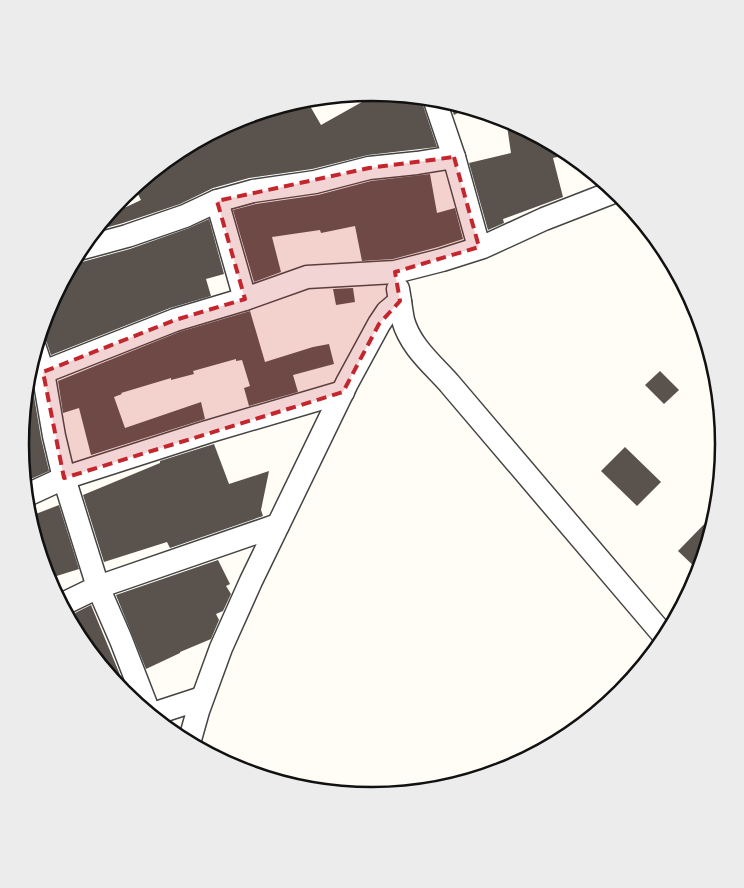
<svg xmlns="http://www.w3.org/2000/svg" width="744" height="888" font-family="'Playfair Display',serif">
	<rect width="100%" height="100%" fill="#fffdf5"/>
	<g fill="#5a524d">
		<path d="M 378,93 L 421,97 L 422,102 L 437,147 L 368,155 L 312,169 L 249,178 L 213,188 L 180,204 L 123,223 L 101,229 L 99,225 L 105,217 L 141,200 L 134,186 L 177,151 L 238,119 L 306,99 L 321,125 Z"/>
		<path d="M 449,101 L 469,107 L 454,115 Z"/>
		<path d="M 506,119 L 571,154 L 553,158 L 563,197 L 503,219 L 504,223 L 488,230 L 469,163 L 511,153 Z"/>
		<path d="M 430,174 L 437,213 L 455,208 L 463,239 L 438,247 L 393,259 L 362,261 L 355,226 L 321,233 L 320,230 L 272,237 L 281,272 L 254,282 L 233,210 L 256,204 L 318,195 L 371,181 Z"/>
		<path d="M 209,219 L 224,274 L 206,279 L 211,296 L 170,308 L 51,355 L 47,343 L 44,339 L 39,336 L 47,309 L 73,260 L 76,262 L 82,262 L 130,249 L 189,228 Z"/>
		<path d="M 353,288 L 355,302 L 336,305 L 333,289 Z"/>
		<path d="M 250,311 L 265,362 L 313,347 L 329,344 L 334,364 L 293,375 L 298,392 L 249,406 L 244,388 L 250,386 L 242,360 L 236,361 L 236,359 L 193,371 L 194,374 L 171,380 L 171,378 L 121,393 L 122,394 L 114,397 L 125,428 L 201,402 L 205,419 L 91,455 L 79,408 L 63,413 L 58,381 L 179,332 Z"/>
		<path d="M 660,371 L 679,390 L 664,404 L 645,385 Z"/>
		<path d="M 33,390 L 41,438 L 49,471 L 24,482 L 20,444 L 25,392 Z"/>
		<path d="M 214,444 L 229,484 L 269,471 L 261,510 L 263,516 L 170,548 L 167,542 L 104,562 L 83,495 L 160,463 L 160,461 Z"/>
		<path d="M 625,447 L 661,482 L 637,506 L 601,471 Z"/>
		<path d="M 59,505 L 79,569 L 47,579 L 28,517 Z"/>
		<path d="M 717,511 L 717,513 L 699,571 L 678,551 Z"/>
		<path d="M 218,560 L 230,584 L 226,586 L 231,594 L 223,611 L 216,614 L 219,620 L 211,639 L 180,652 L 180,653 L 146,669 L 116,595 Z"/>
		<path d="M 91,605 L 123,682 L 117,685 L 77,636 L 84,633 L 75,613 Z"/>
	</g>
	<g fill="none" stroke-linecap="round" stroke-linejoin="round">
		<defs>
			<g id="minor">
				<path d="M 434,98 L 454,157"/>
				<path d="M 217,201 L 245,299"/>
				<path d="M 79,249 L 127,236 L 185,216 L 217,201 L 253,191 L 315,182 L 369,168 L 417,163 L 454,157 L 479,247"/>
				<path d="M 398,289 C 400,300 401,310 403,320 C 410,346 432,364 449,383 L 666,638"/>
				<path d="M 35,348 L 43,372 L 54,436 L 64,478 L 82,536 L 98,587 L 121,640 L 150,715"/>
				<path d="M 26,379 L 175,320 L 245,299 L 307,277 L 395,272 L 442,260 L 483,247 L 544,219 L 616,191"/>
				<path d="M 25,496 L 64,478 L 207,432 L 343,392"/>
				<path d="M 61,605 L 98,587 L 278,525"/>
				<path d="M 150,715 L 202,698"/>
				<path d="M 189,743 L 198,711 L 221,648 L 251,581 L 347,383 L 379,324 L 387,312 L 400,301"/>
			</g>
		</defs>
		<use href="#minor" stroke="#444" stroke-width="25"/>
		<use href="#minor" stroke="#fff" stroke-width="22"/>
	</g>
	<path fill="#c4262e" fill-opacity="0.2" stroke="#c4262e" stroke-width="4" stroke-dasharray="10 6" stroke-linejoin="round" d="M 454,157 L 479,247 L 395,272 L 400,301 L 379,324 L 343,392 L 64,478 L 43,372 L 175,320 L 245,299 L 217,201 L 369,168 Z"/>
	<path d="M0 0H744V888H0ZM29 444a343 343 0 1 1 686 0a343 343 0 1 1-686 0Z" fill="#ececec" fill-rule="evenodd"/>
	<path fill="none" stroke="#111" stroke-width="2.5" d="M29 444a343 343 0 1 1 686 0a343 343 0 1 1-686 0Z"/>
</svg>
